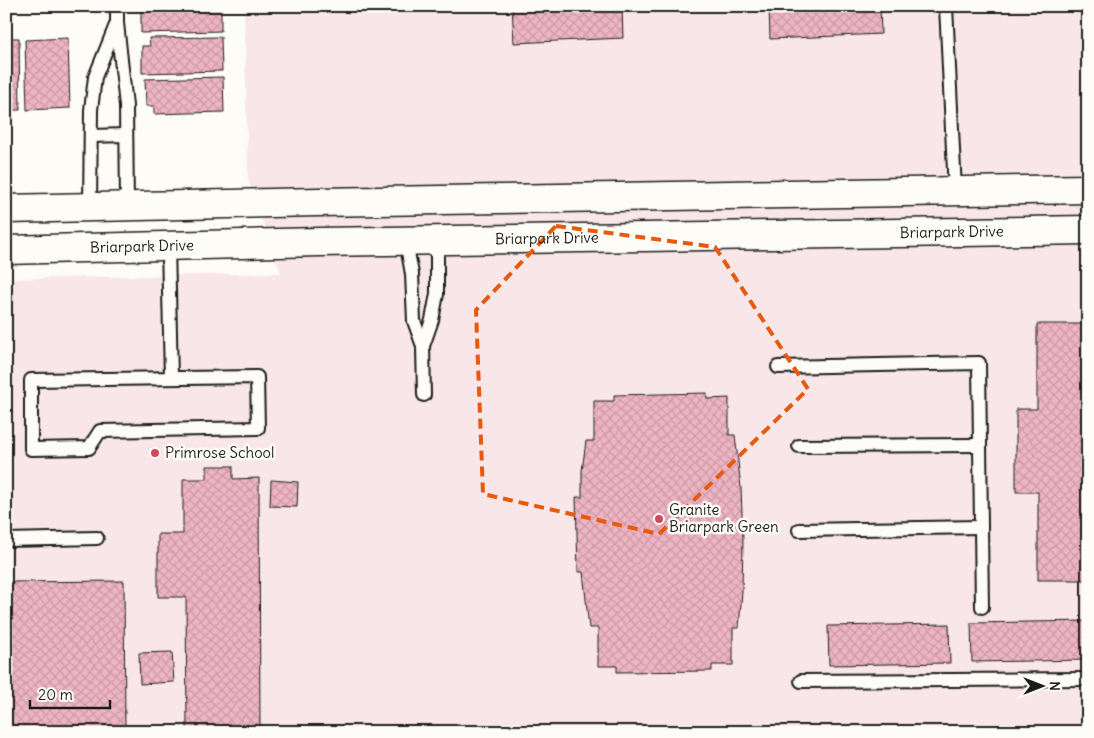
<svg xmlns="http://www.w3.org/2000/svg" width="1094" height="738" font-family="Delius,sans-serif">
	<defs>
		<pattern id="building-cross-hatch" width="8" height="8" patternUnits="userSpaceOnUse" patternTransform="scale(1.25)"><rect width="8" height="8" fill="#eeb4c4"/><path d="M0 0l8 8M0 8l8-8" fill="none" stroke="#cc9aa8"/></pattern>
	</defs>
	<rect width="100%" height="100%" fill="#fdfcf7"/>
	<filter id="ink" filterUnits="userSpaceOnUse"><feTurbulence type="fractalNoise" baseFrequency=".02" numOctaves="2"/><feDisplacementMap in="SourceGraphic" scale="10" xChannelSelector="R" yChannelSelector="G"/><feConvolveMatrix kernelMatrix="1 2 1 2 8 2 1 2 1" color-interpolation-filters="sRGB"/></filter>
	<g filter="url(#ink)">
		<path fill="#f8e6e8" d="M 244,6 L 1088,6 L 1088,732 L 6,732 L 6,279 L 281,273 L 248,179 Z"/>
		<g fill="url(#building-cross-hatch)" stroke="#1c1c1c">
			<path d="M 141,6 L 221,6 L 221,31 L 141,33 Z"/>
			<path d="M 512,6 L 622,6 L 623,38 L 514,43 Z"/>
			<path d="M 769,6 L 880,6 L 881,34 L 770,39 Z"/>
			<path d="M 221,37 L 222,71 L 142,73 L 142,46 L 150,46 L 149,38 Z"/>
			<path d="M 6,38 L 19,38 L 20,110 L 6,110 Z"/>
			<path d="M 68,38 L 70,108 L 27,110 L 25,40 Z"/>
			<path d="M 223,77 L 224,112 L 154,114 L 154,106 L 146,106 L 145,79 Z"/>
			<path d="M 1037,324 L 1088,324 L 1088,580 L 1038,580 L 1038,492 L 1016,492 L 1016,409 L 1037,409 Z"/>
			<path d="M 707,393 L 707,399 L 729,398 L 729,435 L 735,435 L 741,488 L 743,540 L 742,591 L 739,628 L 733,628 L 733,665 L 712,665 L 712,671 L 617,672 L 617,666 L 598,666 L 598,628 L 589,628 L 583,572 L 578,572 L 576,497 L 582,497 L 582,471 L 586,441 L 594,441 L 594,401 L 614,401 L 614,395 Z"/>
			<path d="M 207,466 L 233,466 L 233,479 L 259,478 L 260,732 L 187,732 L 186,597 L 158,597 L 158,534 L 183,534 L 183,479 L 207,479 Z"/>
			<path d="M 271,480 L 298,482 L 297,507 L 270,506 Z"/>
			<path d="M 124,581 L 125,732 L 6,732 L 6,582 Z"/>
			<path d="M 1088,621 L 1088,660 L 972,662 L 971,623 Z"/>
			<path d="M 949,624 L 950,663 L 829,665 L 828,626 Z"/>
			<path d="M 172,652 L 174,682 L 140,684 L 139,653 Z"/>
		</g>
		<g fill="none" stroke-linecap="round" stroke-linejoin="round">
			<defs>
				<g id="lane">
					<path d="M 117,6 L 117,23 L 126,106 L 127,207"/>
					<path d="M 946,6 L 955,191"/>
					<path d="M 91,136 L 126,135"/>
					<path d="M 90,207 L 91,110 L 95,77 L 116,25"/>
					<path d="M 406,241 L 412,274 L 414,321 L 423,346 L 424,395"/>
					<path d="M 168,246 L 171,378"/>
					<path d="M 423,346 L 432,320 L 437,294 L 437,240"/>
					<path d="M 778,367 L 979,363 L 982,607"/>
					<path d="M 257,377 L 258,428 L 100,431 L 89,448 L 31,449 L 31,380 Z"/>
					<path d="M 799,446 L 980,445"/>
					<path d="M 799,530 L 981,527"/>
					<path d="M 6,540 L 97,538"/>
					<path d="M 801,681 L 1088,679"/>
				</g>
				<g id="secondary">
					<path d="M 6,209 L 318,202 L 1088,189"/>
					<path id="s1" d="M 6,250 L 319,242 L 1088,230"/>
				</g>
			</defs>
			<use href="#lane" stroke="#1c1c1c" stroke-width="16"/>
			<use href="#secondary" stroke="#1c1c1c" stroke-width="31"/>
			<use href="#lane" stroke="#fdfcf7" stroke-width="12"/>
			<use href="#secondary" stroke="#fdfcf7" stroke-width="28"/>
		</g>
	</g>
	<path fill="none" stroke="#e8590c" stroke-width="4" stroke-dasharray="10 6" stroke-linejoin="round" d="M 556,226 L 715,247 L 808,389 L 659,534 L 483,494 L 476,310 Z"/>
	<g fill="#d1495b" stroke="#fdfcf7" stroke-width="2">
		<circle cx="155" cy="453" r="5"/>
		<circle cx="659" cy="519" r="5"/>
	</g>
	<g text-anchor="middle" stroke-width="5" stroke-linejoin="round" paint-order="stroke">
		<g font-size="15" fill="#1c1c1c" stroke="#fdfcf7">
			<text dy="5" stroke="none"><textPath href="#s1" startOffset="946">Briarpark Drive</textPath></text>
			<text dy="5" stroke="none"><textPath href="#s1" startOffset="541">Briarpark Drive</textPath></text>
			<text dy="5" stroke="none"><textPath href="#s1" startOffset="136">Briarpark Drive</textPath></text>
		</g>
		<g font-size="15" fill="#1c1c1c" stroke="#fdfcf7" text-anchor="start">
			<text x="165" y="458">Primrose School</text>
			<text x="669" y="515">Granite<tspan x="669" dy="17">Briarpark Green</tspan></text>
		</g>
	</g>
	<rect width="1094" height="738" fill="none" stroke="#fdfcf7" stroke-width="25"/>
	<rect x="12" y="12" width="1069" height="713" fill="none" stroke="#1c1c1c" stroke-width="2" filter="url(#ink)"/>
	<g transform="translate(1042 686) rotate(90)" stroke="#fdfcf7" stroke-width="4" paint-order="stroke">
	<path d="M0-4L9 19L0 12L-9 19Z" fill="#1c1c1c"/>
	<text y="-8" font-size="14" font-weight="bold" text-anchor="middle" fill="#1c1c1c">N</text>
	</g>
	<path d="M30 700v8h80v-8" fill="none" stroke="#1c1c1c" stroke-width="2.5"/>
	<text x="38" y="700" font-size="15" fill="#1c1c1c" stroke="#fdfcf7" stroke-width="4" paint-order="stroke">20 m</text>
</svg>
